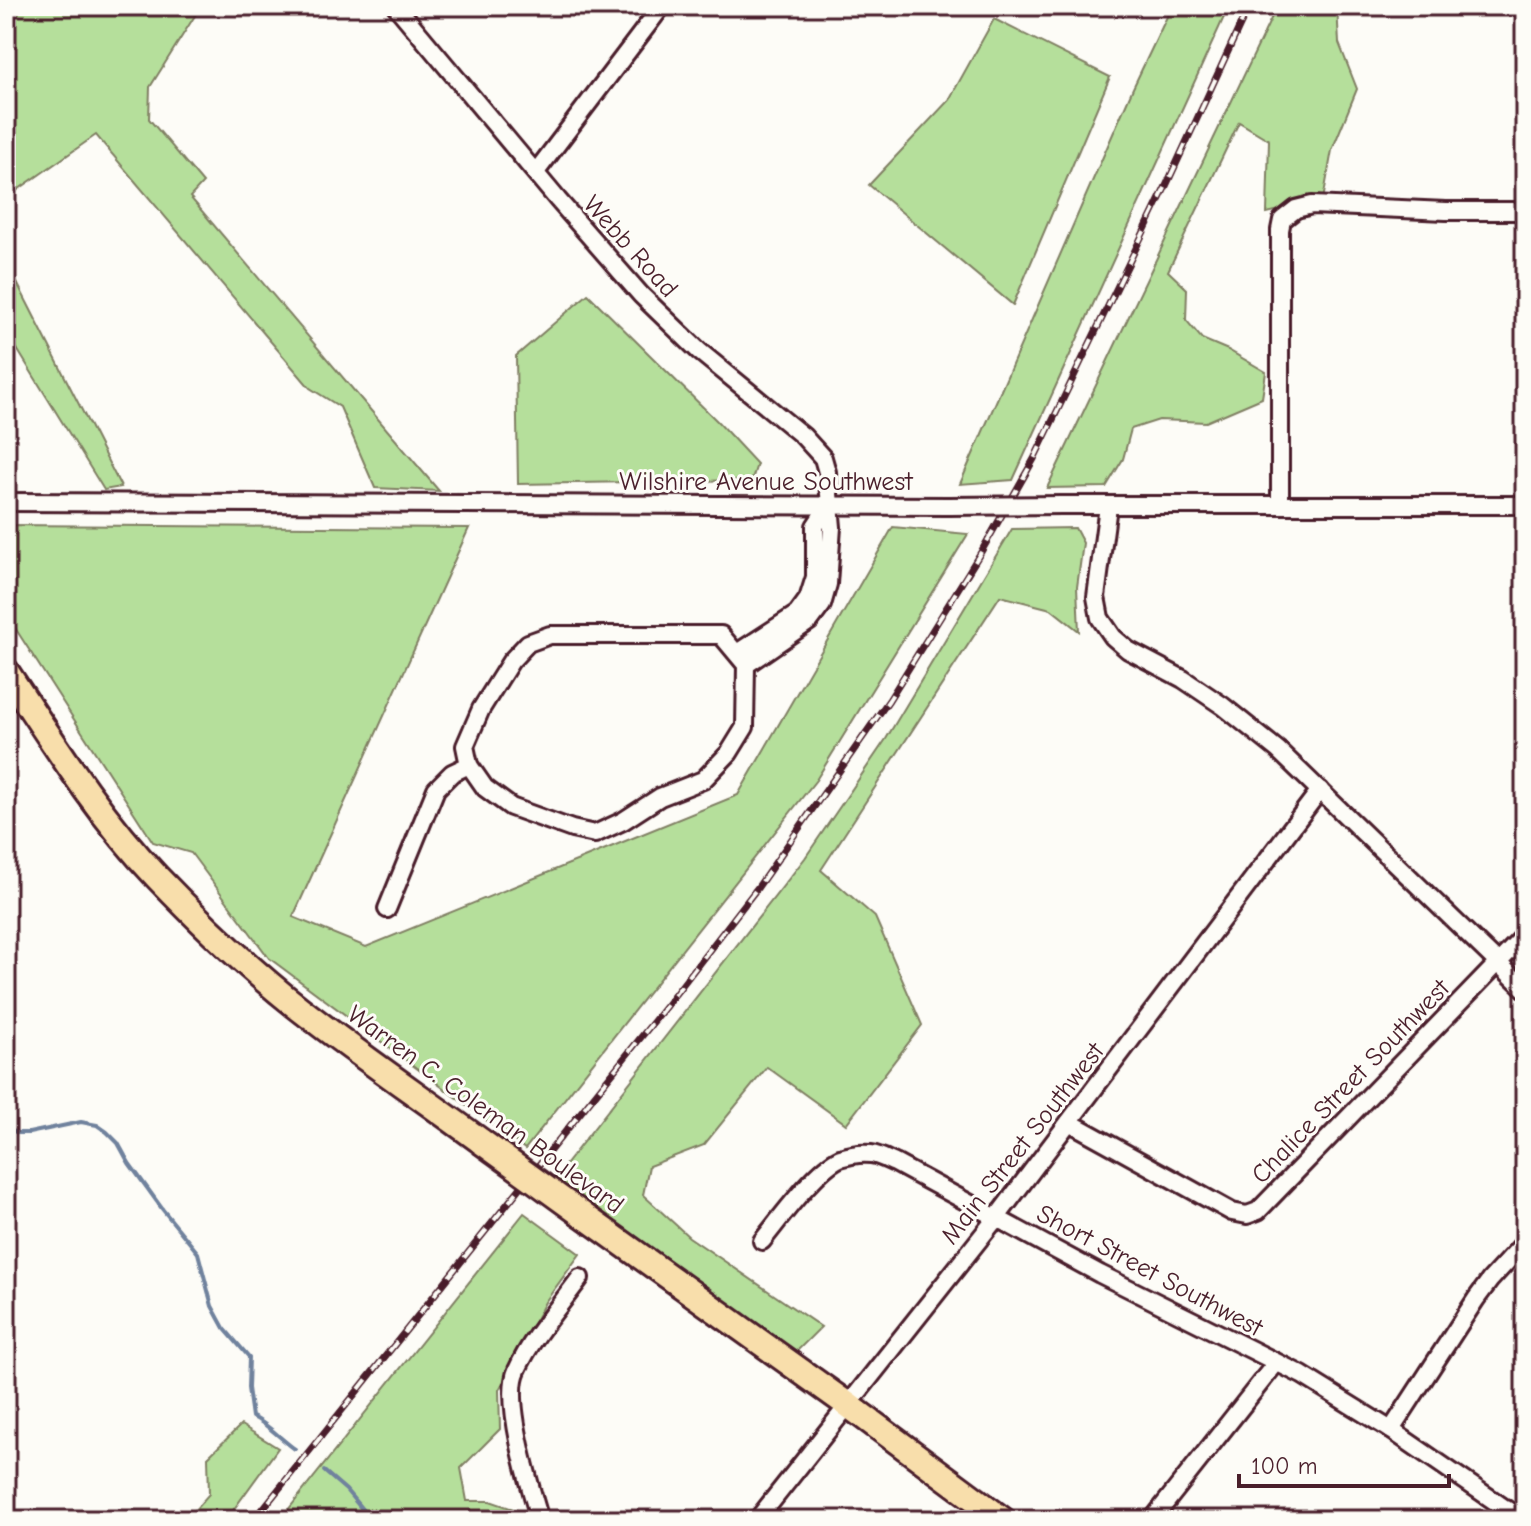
<svg xmlns="http://www.w3.org/2000/svg" width="1531" height="1526" font-family="'Comic Neue',sans-serif">
	<rect width="100%" height="100%" fill="#fdfcf7"/>
	<filter id="ink" filterUnits="userSpaceOnUse"><feTurbulence type="fractalNoise" baseFrequency=".0125" numOctaves="2"/><feDisplacementMap in="SourceGraphic" scale="16" xChannelSelector="R" yChannelSelector="G"/><feConvolveMatrix kernelMatrix="1 2 1 2 8 2 1 2 1" color-interpolation-filters="sRGB"/></filter>
	<g filter="url(#ink)">
		<g fill="#b5df9b" stroke="#807f63" stroke-width="2">
			<path d="M 6,6 L 201,6 L 150,87 L 149,119 L 203,183 L 190,197 L 439,491 L 375,488 L 340,407 L 310,388 L 96,135 L 6,198 Z"/>
			<path d="M 1172,6 L 1229,6 L 1013,480 L 960,484 L 1133,88 Z"/>
			<path d="M 1277,6 L 1337,6 L 1339,43 L 1357,89 L 1332,150 L 1323,200 L 1267,213 L 1269,140 L 1239,122 L 1168,271 L 1187,289 L 1186,320 L 1202,339 L 1228,350 L 1266,372 L 1262,398 L 1206,422 L 1159,420 L 1131,429 L 1123,459 L 1106,487 L 1047,488 Z"/>
			<path d="M 994,19 L 1110,77 L 1013,305 L 869,185 L 949,100 Z"/>
			<path d="M 6,261 L 121,487 L 104,490 L 6,331 Z"/>
			<path d="M 588,294 L 717,421 L 757,464 L 752,480 L 518,484 L 516,356 Z"/>
			<path d="M 6,525 L 469,528 L 293,917 L 366,947 L 738,795 L 893,527 L 968,534 L 816,780 L 525,1149 L 269,958 L 191,853 L 153,842 L 6,614 Z"/>
			<path d="M 1075,528 L 1083,543 L 1077,587 L 1079,631 L 1051,609 L 1000,596 L 821,870 L 875,917 L 922,1025 L 846,1124 L 767,1067 L 704,1145 L 649,1166 L 643,1195 L 689,1237 L 821,1327 L 796,1352 L 555,1178 L 805,858 L 886,739 L 1012,529 Z"/>
			<path d="M 524,1213 L 580,1254 L 545,1302 L 499,1390 L 500,1429 L 461,1468 L 467,1501 L 490,1501 L 525,1513 L 524,1520 L 280,1520 Z"/>
			<path d="M 241,1425 L 278,1448 L 226,1520 L 186,1520 L 209,1494 L 208,1457 Z"/>
		</g>
		<g fill="none" stroke-linecap="round" stroke-linejoin="round">
			<g stroke="#70829d" stroke-width="4">
				<path d="M 6,1128 L 18,1133 L 29,1133 L 81,1122 L 97,1125 L 107,1132 L 118,1143 L 129,1163 L 163,1210 L 198,1253 L 212,1306 L 224,1328 L 249,1357 L 248,1388 L 252,1417 C 263,1420 283,1441 295,1449"/>
				<path d="M 324,1471 L 346,1490 L 371,1520"/>
			</g>
			<defs>
				<g id="minor">
					<path d="M 396,6 L 558,200 L 641,295 L 699,351 L 803,436 L 823,458 L 827,472 L 832,527 L 828,584 L 822,605 L 810,621 L 746,665"/>
					<path d="M 536,172 L 662,6"/>
					<path d="M 6,502 L 949,506"/>
					<path d="M 1280,504 L 1280,230 L 1282,220 L 1296,209 L 1312,205 L 1446,211 L 1525,211"/>
					<path d="M 1062,505 L 1525,505"/>
					<path d="M 1108,506 L 1096,597 L 1100,618 L 1113,637 L 1128,650 L 1183,679 L 1223,706 L 1278,750 L 1525,989"/>
					<path d="M 550,635 L 721,635 L 746,665 L 745,727 L 729,753 L 703,780 L 660,797 L 623,821 L 595,834 L 572,829 L 511,807 L 485,788 L 469,765 L 465,746 L 481,709 L 511,661 L 528,643 Z"/>
					<path d="M 737,653 L 797,614 L 808,599 L 815,577 L 815,526 L 829,505"/>
					<path d="M 387,909 L 436,789 L 452,773 L 469,765"/>
					<path d="M 1069,1122 L 1232,1212 L 1247,1215 L 1258,1211 L 1525,935"/>
					<path d="M 762,1241 C 780,1219 816,1169 840,1158 C 849,1155 862,1153 871,1154 C 879,1155 888,1160 895,1163 L 1100,1274 L 1302,1375 L 1391,1430 L 1522,1520"/>
					<path d="M 1391,1430 L 1476,1299 L 1490,1280 L 1525,1242"/>
					<path d="M 540,1520 C 530,1487 503,1399 517,1370 C 532,1337 559,1307 580,1278"/>
					<path d="M 757,1520 L 997,1217 L 1320,790"/>
					<path d="M 1152,1520 L 1276,1363"/>
				</g>
				<g id="highway">
					<path d="M 6,671 C 53,742 98,815 157,877 C 202,924 249,969 300,1009 C 359,1055 422,1098 482,1142"/>
					<path d="M 580,1213 L 848,1405 L 1003,1520"/>
				</g>
			</defs>
			<use href="#minor" stroke="#4a1f2b" stroke-width="22"/>
			<use href="#highway" stroke="#4a1f2b" stroke-width="30"/>
			<use href="#minor" stroke="#fdfcf7" stroke-width="16"/>
			<use href="#highway" stroke="#f8deab" stroke-width="24"/>
			<defs>
				<path id="rail" d="M 254,1520 L 666,1006 L 758,887 L 889,700 L 981,552 L 1034,459 L 1166,186 L 1249,6"/>
			</defs>
			<use href="#rail" stroke="#4a1f2b" stroke-width="7"/>
			<use href="#rail" stroke="#fdfcf7" stroke-width="4" stroke-dasharray="12" stroke-linecap="butt"/>
			<defs>
				<path id="minor-bridge" d="M 949,506 L 1062,505"/>
				<path id="highway-bridge" d="M 482,1142 L 580,1213"/>
			</defs>
			<use href="#minor-bridge" stroke="#4a1f2b" stroke-width="22" stroke-linecap="butt"/>
			<use href="#highway-bridge" stroke="#4a1f2b" stroke-width="30" stroke-linecap="butt"/>
			<use href="#minor-bridge" stroke="#fdfcf7" stroke-width="16"/>
			<use href="#highway-bridge" stroke="#f8deab" stroke-width="24"/>
		</g>
	</g>
	<g text-anchor="middle" stroke-width="6" stroke-linejoin="round" paint-order="stroke">
		<g font-size="26" fill="#4a1f2b" stroke="#fdfcf7">
			<text transform="translate(631 246) rotate(48)" y="9">Webb Road</text>
			<text x="766" y="490">Wilshire Avenue Southwest</text>
			<text transform="translate(1350 1081) rotate(-46)" y="9">Chalice Street Southwest</text>
			<text transform="translate(486 1109) rotate(36)" y="9">Warren C. Coleman Boulevard</text>
			<text transform="translate(1022 1143) rotate(-52)" y="9">Main Street Southwest</text>
			<text transform="translate(1150 1270) rotate(28)" y="9">Short Street Southwest</text>
		</g>
	</g>
	<rect width="1531" height="1526" fill="none" stroke="#fdfcf7" stroke-width="32"/>
	<rect x="16" y="16" width="1499" height="1494" fill="none" stroke="#4a1f2b" stroke-width="3" filter="url(#ink)"/>
	<path d="M1239 1474v12h210v-12" fill="none" stroke="#4a1f2b" stroke-width="4"/>
	<text x="1251" y="1474" font-size="24" fill="#4a1f2b" stroke="#fdfcf7" stroke-width="6" paint-order="stroke">100 m</text>
</svg>
